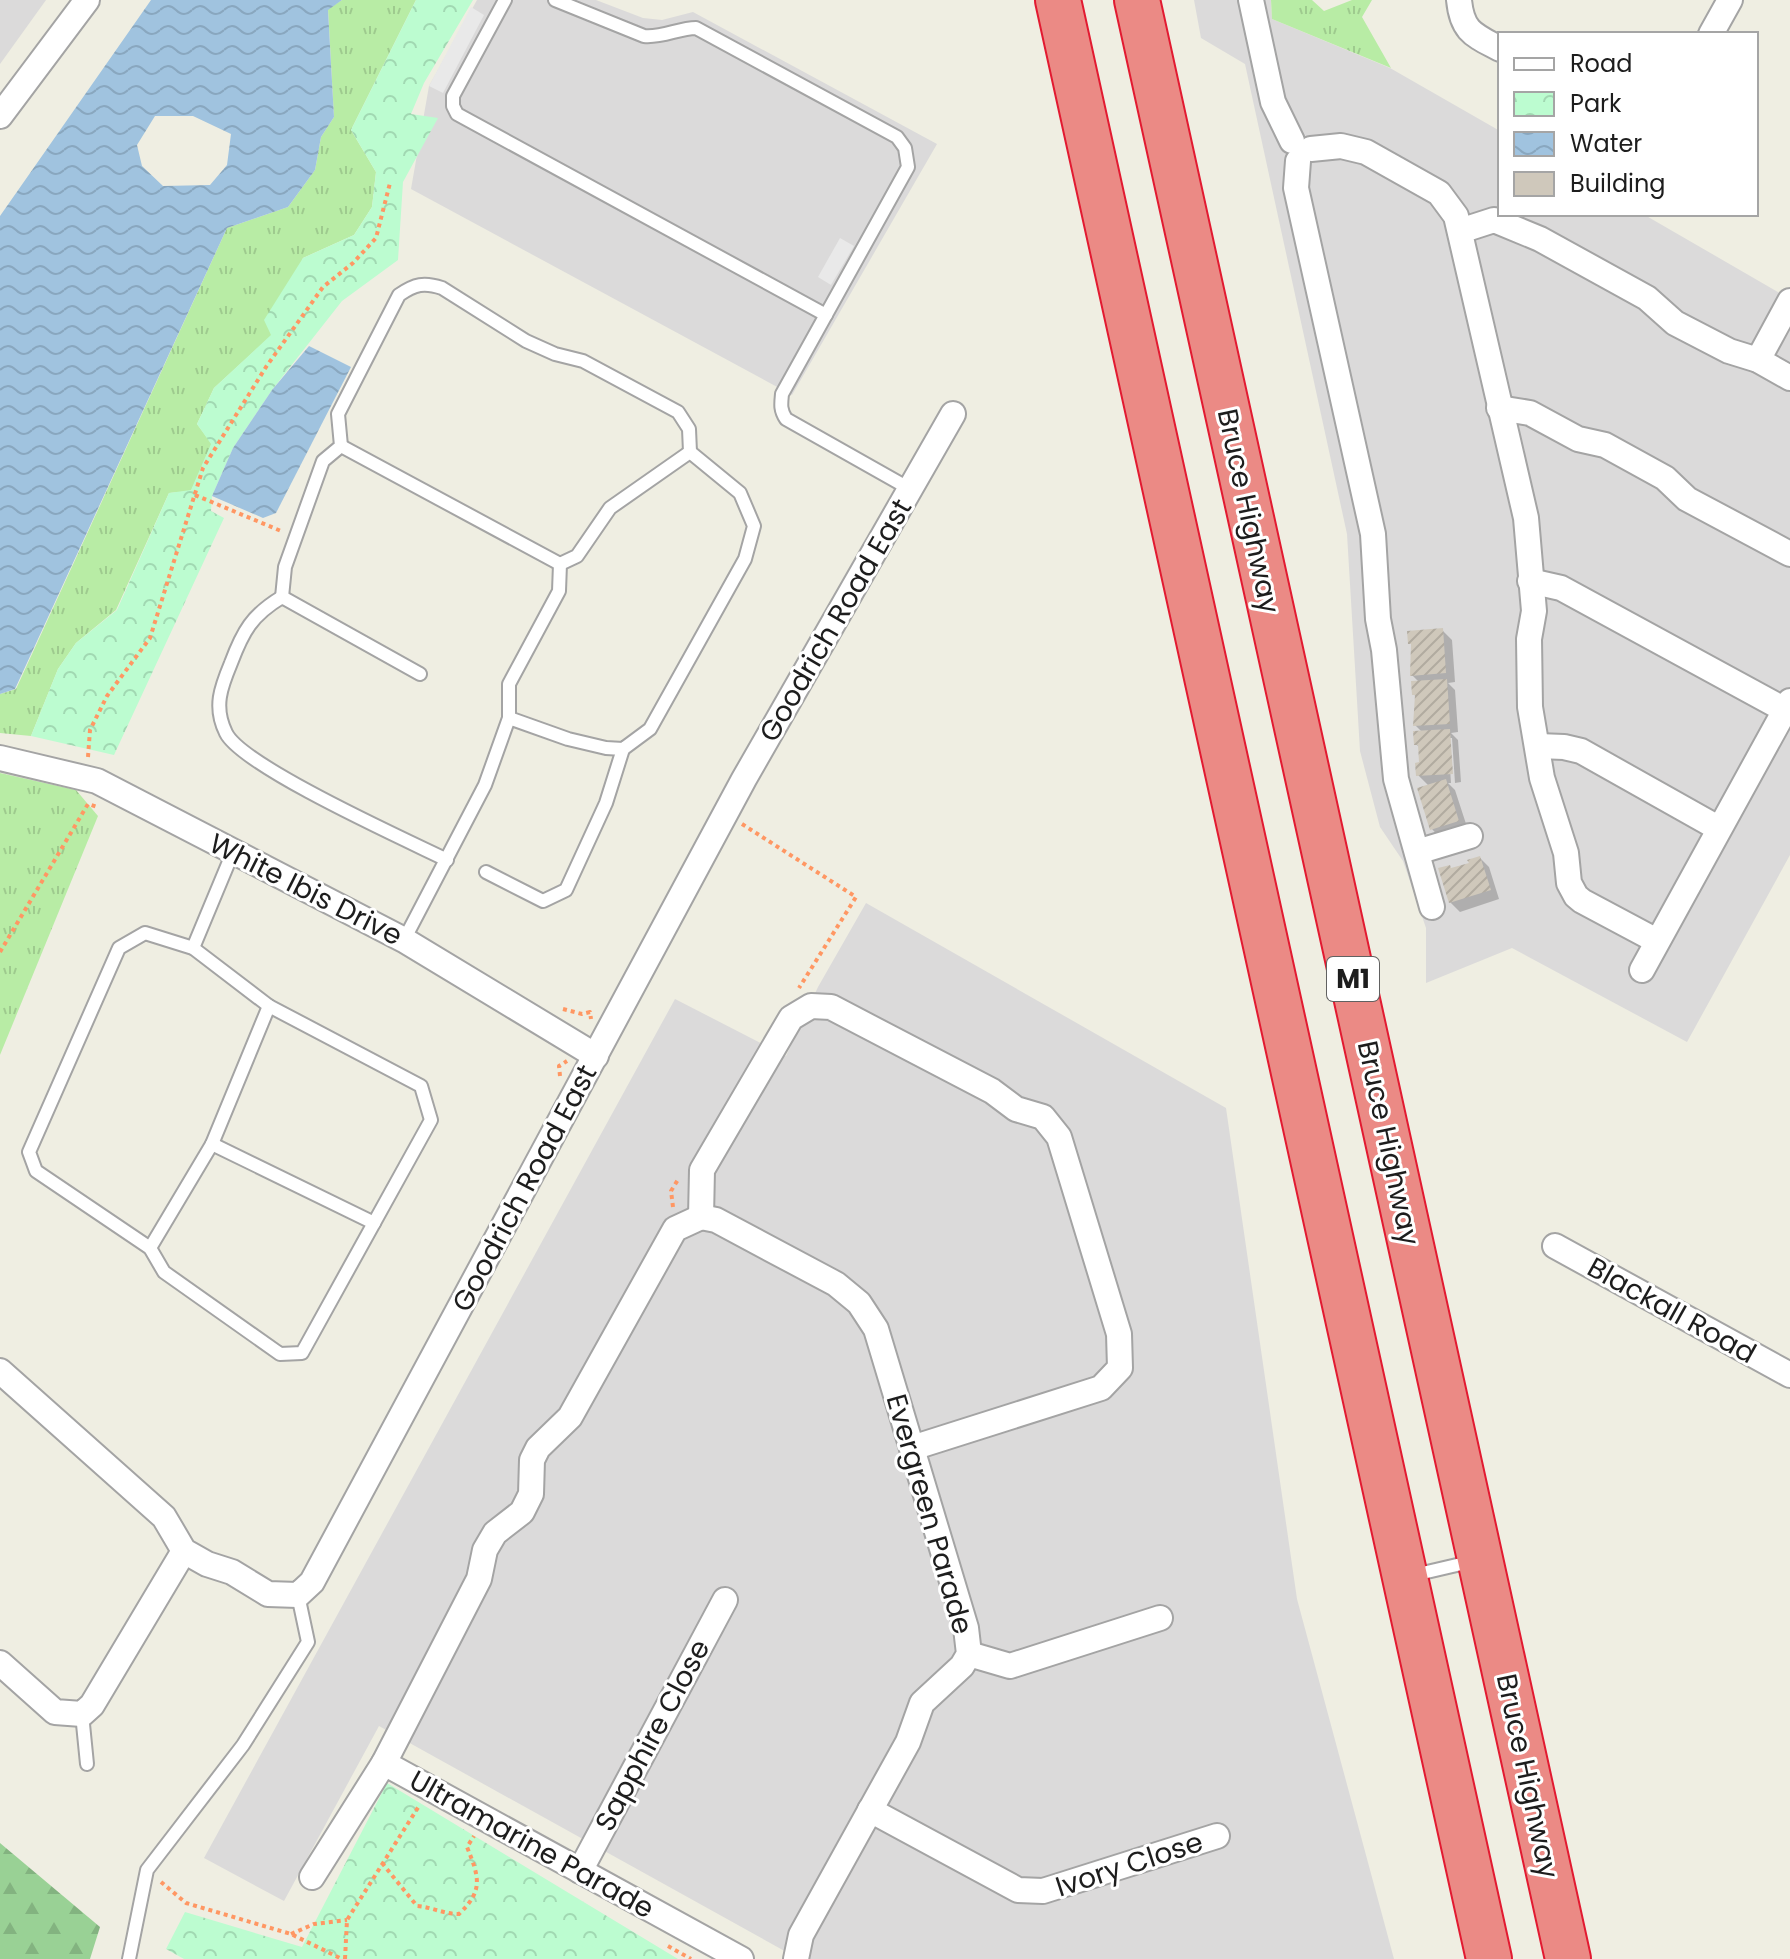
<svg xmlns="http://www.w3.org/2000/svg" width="1790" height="1959" font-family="Poppins,sans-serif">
	<defs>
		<pattern id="grass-tufts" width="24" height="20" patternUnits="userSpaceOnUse" patternTransform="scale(2)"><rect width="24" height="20" fill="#b8eca5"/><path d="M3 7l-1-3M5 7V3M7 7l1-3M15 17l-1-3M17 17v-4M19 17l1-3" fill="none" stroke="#9eca8e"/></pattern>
		<pattern id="forest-firs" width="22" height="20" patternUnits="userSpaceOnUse" patternTransform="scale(2)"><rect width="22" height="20" fill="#99d195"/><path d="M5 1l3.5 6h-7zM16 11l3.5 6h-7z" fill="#83b380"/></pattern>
		<pattern id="park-crowns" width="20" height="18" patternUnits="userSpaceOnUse" patternTransform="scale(2)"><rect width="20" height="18" fill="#bcfcd0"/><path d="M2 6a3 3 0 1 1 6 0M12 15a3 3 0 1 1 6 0" fill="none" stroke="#a1d8b2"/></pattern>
		<pattern id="water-waves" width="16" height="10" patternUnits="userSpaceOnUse" patternTransform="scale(2)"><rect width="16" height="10" fill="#a0c3df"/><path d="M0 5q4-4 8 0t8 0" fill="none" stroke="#89a7bf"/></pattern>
		<pattern id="building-hatch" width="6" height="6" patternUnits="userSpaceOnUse" patternTransform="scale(2)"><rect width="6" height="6" fill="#cfc8bb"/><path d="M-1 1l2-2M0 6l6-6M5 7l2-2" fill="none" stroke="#b1aba0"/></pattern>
	</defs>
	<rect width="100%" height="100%" fill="#efeee2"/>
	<g fill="#dbdada">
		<path d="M 0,0 L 46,0 L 0,64 Z"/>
		<path d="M 477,0 L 596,0 L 643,18 L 662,20 L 693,12 L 937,144 L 792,395 L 411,189 L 429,86 Z"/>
		<path d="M 1194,0 L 1271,0 L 1272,19 L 1390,68 L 1500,131 L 1500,214 L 1643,214 L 1790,299 L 1790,855 L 1687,1042 L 1512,948 L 1426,983 L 1426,928 L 1403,861 L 1380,827 L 1360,751 L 1347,534 L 1245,64 L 1201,38 Z"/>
		<path d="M 866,903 L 1226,1108 L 1297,1599 L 1394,1959 L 799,1959 L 379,1726 L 284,1901 L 204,1858 L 675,999 L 786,1056 L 818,987 Z"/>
	</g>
	<g fill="url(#grass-tufts)">
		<path d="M 342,0 L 416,0 L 351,130 L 376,172 L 372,207 L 354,235 L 303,258 L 272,335 L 214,388 L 197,424 L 212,444 L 191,491 L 169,493 L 116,610 L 76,643 L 58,669 L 31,736 L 0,733 L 0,694 L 16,689 L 227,228 L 288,207 L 315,170 L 321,137 L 334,117 L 328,9 Z"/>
		<path d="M 1271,0 L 1312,0 L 1324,11 L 1352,0 L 1372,0 L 1362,17 L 1391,68 L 1272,19 Z"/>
		<path d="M 0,773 L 76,790 L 98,816 L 0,1055 Z"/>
	</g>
	<path fill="url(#forest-firs)" d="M 0,1843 L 100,1927 L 90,1959 L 0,1959 Z"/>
	<g fill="url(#park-crowns)">
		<path d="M 416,0 L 473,0 L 424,83 L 411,114 L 438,118 L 403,182 L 398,260 L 342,301 L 272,390 L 233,448 L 212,496 L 211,511 L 224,518 L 114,755 L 31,736 L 58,669 L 76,643 L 117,610 L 169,493 L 191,490 L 211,444 L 197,424 L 214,388 L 271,335 L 264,320 L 303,258 L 354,235 L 372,207 L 376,172 L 351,130 Z"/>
		<path d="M 387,1783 L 678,1959 L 184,1959 L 166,1949 L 185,1912 L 302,1947 Z"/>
	</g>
	<g fill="#e9e9e9">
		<path d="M 471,7 L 484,15 L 443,93 L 429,86 Z"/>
		<path d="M 840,238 L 854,246 L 831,285 L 818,277 Z"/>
	</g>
	<g fill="url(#water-waves)" fill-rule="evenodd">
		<path d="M 151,0 L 342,0 L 328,10 L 334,117 L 321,137 L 315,170 L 288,207 L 227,228 L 15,689 L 0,694 L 0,216 ZM 155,116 L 193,116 L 231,134 L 227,165 L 210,185 L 163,186 L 142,166 L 137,145 Z"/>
		<path d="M 309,346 L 351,367 L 276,513 L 263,518 L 212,496 L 233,448 L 272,390 Z"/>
	</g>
	<g fill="#0003">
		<path d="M 1443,631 L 1452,640 L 1455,682 L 1448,683 L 1455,690 L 1458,732 L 1451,733 L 1458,740 L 1461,782 L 1455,783 L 1452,738 L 1448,738 L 1451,783 L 1448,783 L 1455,790 L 1468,830 L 1441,839 L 1432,829 L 1429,786 L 1418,775 L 1422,764 L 1420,748 L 1416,744 L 1423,733 L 1415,725 L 1417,697 L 1413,694 L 1419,682 L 1412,675 Z"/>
		<path d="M 1480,858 L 1489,867 L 1499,899 L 1460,912 L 1450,902 L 1453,870 L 1471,864 Z"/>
	</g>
	<g fill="url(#building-hatch)">
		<path d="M 1443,628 L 1446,673 L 1410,676 L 1411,644 L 1408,644 L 1407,631 Z"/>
		<path d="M 1447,679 L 1450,724 L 1413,726 L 1415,695 L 1412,695 L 1411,681 Z"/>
		<path d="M 1450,729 L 1453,774 L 1416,776 L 1415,763 L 1419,762 L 1418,745 L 1414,745 L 1413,731 Z"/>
		<path d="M 1446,779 L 1459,821 L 1430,830 L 1417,788 Z"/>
		<path d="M 1480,856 L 1491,890 L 1449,903 L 1438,868 L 1450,865 L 1451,868 L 1469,863 L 1467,860 Z"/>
	</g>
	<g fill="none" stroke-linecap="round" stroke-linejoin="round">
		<defs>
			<g id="service">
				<path d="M 505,0 L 453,96 L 453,106 L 457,114 L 826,315"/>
				<path d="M 555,0 L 644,36 C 662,38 679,28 696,28 L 897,137 L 905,148 L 908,167 L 782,394 C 781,404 780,410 786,419 L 910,489"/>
				<path d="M 341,446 L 560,564"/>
				<path d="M 282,597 L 285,567 L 323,461 L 341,446 L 338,414 L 399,295 C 415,284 424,282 442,288 L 526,341 L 555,354 L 583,361 L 678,412 L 689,429 L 690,452"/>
				<path d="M 420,674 L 282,597 C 252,615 243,631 231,663 C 221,687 213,707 226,733 C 242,766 406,840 447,860"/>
				<path d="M 486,872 L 543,901 L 566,890 L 606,803 L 623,749"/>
				<path d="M 145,933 L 193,948 L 269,1006 L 421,1086 L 431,1120 L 302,1353 L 280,1354 L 164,1272 L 150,1248 L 36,1171 L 29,1152 L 119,948 Z"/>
				<path d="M 404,940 L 485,785 L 509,718 L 509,684 L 559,591 L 560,564 L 577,556 L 610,508 L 690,452 L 740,493 L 754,526 L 745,559 L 650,729 L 623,749 L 606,748 L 568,739 L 509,718"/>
				<path d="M 193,948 L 233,852"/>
				<path d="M 212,1144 L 374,1223"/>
				<path d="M 150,1248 L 212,1144 L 269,1006"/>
				<path d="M 1414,1575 L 1474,1561"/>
				<path d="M 82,1714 L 87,1764"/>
				<path d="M 129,1959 L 147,1870 L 243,1745 L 308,1642 L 298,1595"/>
			</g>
			<g id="minor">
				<path d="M 1251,0 L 1273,102 L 1292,141"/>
				<path d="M 1459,0 C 1462,32 1474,35 1500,49"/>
				<path d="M 1711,34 L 1730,0"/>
				<path d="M 0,116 L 87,0"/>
				<path d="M 1311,149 L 1341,146 L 1366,152 L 1439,193 L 1456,216 L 1526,518 L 1534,611 L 1529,639 L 1530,707 L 1542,778 L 1566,853 L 1569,883 L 1576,896 L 1582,901 L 1657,941"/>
				<path d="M 1298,161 L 1296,188 L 1373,534 L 1378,619 L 1384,650 L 1396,779 L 1432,907"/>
				<path d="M 1460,231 L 1494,220 L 1540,239 L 1647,298 L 1675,323 L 1729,351 L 1758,360 L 1790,378"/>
				<path d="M 1758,360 L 1790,301"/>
				<path d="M 1499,408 L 1530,413 L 1578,439 L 1605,445 L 1665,478 L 1687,499 L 1790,554"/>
				<path d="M 1530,581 L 1561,588 L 1785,710"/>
				<path d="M 1538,746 L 1564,747 L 1581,751 L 1718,828"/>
				<path d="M 0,758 L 97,781 L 404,940 L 596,1056"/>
				<path d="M 1417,852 L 1470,836"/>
				<path d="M 1642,970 L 1790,701"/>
				<path d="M 701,1217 L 675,1229 L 570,1417 L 538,1448 L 532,1460 L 531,1494 L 522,1512 L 495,1533 L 485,1550 L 479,1579 L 384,1763 L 741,1959"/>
				<path d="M 701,1217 L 702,1170 L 791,1018 L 811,1006 L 831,1007 L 992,1091 L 1016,1109 L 1043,1117 L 1059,1137 L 1119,1334 L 1120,1368 L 1101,1388 L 912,1448"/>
				<path d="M 701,1217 L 716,1220 L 836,1284 L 859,1303 L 876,1329 L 966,1628 L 969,1654 L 962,1666 L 922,1703 L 908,1742 L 801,1935 L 796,1959"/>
				<path d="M 1555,1246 L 1790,1375"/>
				<path d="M 0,1371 L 164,1517 L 184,1551 L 207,1564 L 232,1572 L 268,1594 L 298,1595 L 312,1582 L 744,779 L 953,414"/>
				<path d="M 969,1654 L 1010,1666 L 1160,1618"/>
				<path d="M 0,1663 L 55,1712 L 82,1714 L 92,1705 L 184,1551"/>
				<path d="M 870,1810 L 1018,1890 L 1043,1891 L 1217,1836"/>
				<path d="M 580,1871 L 725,1600"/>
				<path d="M 312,1877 L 384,1763"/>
			</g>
			<g id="motorway">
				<path d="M 1058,0 L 1489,1959"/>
				<path d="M 1137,0 L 1568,1959"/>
			</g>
		</defs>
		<use href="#service" stroke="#a4a4a4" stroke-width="16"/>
		<use href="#minor" stroke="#a4a4a4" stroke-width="28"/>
		<use href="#motorway" stroke="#e21a31" stroke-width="48"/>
		<g stroke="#ff9763" stroke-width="4" stroke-dasharray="4 4" stroke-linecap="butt">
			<path d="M 195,495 L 281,531"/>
			<path d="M 88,757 L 90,730 L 107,696 L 150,638 L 203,468 L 266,367 L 323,287 L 353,263 L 376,238 L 390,183"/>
			<path d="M 742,824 L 856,897 L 799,988"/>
			<path d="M 0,952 L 88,804 L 97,807"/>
			<path d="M 563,1009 L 582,1014 L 590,1012 L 591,1019"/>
			<path d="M 560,1076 L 559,1066 L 567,1061"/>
			<path d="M 673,1207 L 671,1191 L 679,1178"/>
			<path d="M 382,1863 L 417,1906 C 432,1907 443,1914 459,1914 C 484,1890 479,1877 467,1847 L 474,1836"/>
			<path d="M 161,1882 L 186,1903 L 291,1934 L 342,1959"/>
			<path d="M 291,1934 L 314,1924 L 347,1920"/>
			<path d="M 668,1946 L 691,1959"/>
			<path d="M 345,1959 L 347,1920 L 419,1806"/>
		</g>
		<use href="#service" stroke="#fff" stroke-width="12"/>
		<use href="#minor" stroke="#fff" stroke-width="24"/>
		<use href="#motorway" stroke="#eb8a85" stroke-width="44"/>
	</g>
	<g text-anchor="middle" stroke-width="6" stroke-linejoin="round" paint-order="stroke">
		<rect fill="#fff" stroke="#616161" stroke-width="2" x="1327" y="957" width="52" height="44" rx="6"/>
		<g font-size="26" font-weight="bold" fill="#1d1d1d">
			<text x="1353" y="988">M1</text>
		</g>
		<g font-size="28" fill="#1d1d1d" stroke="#fff">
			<text transform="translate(1249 511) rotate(78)" y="10">Bruce Highway</text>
			<text transform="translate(835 620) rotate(-60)" y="10">Goodrich Road East</text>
			<text transform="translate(306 889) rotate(27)" y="10">White Ibis Drive</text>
			<text transform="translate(1389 1143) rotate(78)" y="10">Bruce Highway</text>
			<text transform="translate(524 1188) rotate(-62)" y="10">Goodrich Road East</text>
			<text transform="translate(1672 1310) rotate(29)" y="10">Blackall Road</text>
			<text transform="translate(930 1514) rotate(74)" y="10">Evergreen Parade</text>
			<text transform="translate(652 1735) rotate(-62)" y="10">Sapphire Close</text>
			<text transform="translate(1528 1776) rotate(78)" y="10">Bruce Highway</text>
			<text transform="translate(532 1844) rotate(29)" y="10">Ultramarine Parade</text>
			<text transform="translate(1129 1864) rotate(-18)" y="10">Ivory Close</text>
		</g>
	</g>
	<rect x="1498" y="32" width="260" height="184" fill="#ffffff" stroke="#a5a5a5" stroke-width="2"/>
	<rect x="1514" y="58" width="40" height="12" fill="#ffffff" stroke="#a5a5a5" stroke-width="2"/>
	<text x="1570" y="72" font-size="24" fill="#1d1d1d">Road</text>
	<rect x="1514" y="92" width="40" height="24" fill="url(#park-crowns)" stroke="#a5a5a5" stroke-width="2"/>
	<text x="1570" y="112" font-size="24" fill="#1d1d1d">Park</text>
	<rect x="1514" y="132" width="40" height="24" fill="url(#water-waves)" stroke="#a5a5a5" stroke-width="2"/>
	<text x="1570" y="152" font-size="24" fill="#1d1d1d">Water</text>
	<rect x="1514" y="172" width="40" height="24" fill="#cfc8bb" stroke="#a5a5a5" stroke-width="2"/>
	<text x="1570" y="192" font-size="24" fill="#1d1d1d">Building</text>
</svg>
